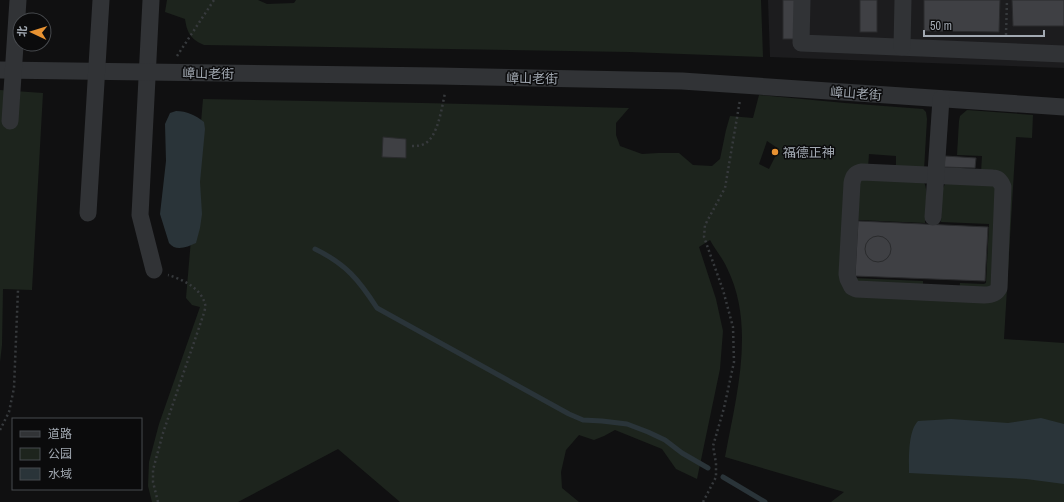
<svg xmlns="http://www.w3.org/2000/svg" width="1064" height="502" font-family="'Archivo Narrow','Noto Sans SC',sans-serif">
	<rect width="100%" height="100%" fill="#101011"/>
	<path fill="#1c1c1e" d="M 768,0 L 1064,0 L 1064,68 L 770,57 Z"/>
	<g fill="#1d241d" fill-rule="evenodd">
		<path d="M 167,0 L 258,0 L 267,4 L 294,3 L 296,0 L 761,0 L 763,57 L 629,52 L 204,45 C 190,39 187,32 185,19 L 165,12 Z"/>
		<path d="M 0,90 L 43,93 L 32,290 L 3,289 L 2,345 L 0,362 Z"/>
		<path d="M 759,95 L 845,103 L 923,109 L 926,112 L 927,119 L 924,170 L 896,169 L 896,156 L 869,154 L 868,168 L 858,167 L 844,280 L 992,298 L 1006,177 L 981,172 L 982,156 L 957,155 L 959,121 L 960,116 L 967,110 L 1033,115 L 1032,138 L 1016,137 L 1004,339 L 1064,343 L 1064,502 L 831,502 L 844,492 L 725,457 C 736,397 756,326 727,268 C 723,259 715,249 710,240 L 699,247 L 716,299 L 723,331 L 720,369 L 697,479 L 676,469 L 662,449 L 615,430 L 604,436 L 594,440 L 579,435 L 566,450 L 561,472 L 562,488 L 579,502 L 400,502 L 338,449 L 238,502 L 152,502 L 148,486 L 149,462 L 159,424 L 200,307 L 192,305 L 186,298 L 203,99 L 423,103 L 629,108 L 616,123 L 616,135 L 620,146 L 642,154 L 658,153 L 679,153 L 693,165 L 712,166 L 720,159 L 726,130 L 730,116 L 753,118 ZM 767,141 L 779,149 L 769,169 L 759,164 Z"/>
		<path d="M 859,178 L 922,180 C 930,186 925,213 925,223 L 857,220 L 854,278 L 923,281 L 923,289 L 857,287 L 855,286 L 850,277 L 854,188 L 855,182 Z"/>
		<path d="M 945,184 L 990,184 L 996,187 L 992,289 L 959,292 L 960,283 L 984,284 L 986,283 L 989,224 L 941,222 L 942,190 Z"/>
	</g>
	<g fill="#2a3439">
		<path d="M 176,111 C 187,111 195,115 204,122 L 205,129 L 200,182 L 202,214 L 200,228 L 196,243 C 187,247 176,252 169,243 L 160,214 L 166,161 L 165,124 L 170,113 Z"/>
		<path d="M 1041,418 L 1064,424 L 1064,484 L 1026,479 L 909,473 C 909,458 908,431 918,421 L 951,419 L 1008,423 Z"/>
	</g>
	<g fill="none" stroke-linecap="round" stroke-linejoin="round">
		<g stroke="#2a3439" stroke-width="5">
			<path d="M 315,249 C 346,264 359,280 377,308 L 569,414 L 583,420 L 602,421 L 627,424 L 648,432 L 665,440 L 682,453 L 708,468"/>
			<path d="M 723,477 L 765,502"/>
		</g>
	</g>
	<g fill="#3f4044" stroke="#2a2b2d">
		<rect x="783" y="0" width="17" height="39"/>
		<rect x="860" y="0" width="17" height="32"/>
		<path d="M 924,0 L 1000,0 L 999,32 L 924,31 Z"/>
		<path d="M 1012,0 L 1064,0 L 1064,26 L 1013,26 Z"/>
		<path d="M 383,137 L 406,139 L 406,158 L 382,157 Z"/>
		<path d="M 945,156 L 976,158 L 975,168 L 944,167 Z"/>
		<path d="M 858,221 L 988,227 L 985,281 L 855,276 Z"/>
		<circle cx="878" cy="249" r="13"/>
	</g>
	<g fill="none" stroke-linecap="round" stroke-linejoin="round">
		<g stroke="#373a3d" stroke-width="2.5" stroke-dasharray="2 3" stroke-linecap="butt">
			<path d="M 1006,35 L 1007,0"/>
			<path d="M 177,56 L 214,0"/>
			<path d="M 412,146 C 416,146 420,146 424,144 C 438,138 442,106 445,93"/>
			<path d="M 0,430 L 9,412 L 14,388 L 18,290"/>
			<path d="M 158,502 L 153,482 L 153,470 L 163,433 L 203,316 C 204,313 206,307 205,304 C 201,288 182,279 168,275"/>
			<path d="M 703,502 L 716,477 L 716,463 L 713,446 L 724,408 L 734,362 L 733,327 L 723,290 L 704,237 L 705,225 L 725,188 L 740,100"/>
		</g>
		<g stroke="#313336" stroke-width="17">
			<path d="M 151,0 L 140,215 L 154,270"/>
			<path d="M 802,0 L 801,43 L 1064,54"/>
			<path d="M 902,47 L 903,0"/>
			<path d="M 0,70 L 438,76 L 682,81 L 1064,107"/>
			<path d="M 10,121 L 18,0"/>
			<path d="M 862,172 L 993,178 C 998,178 1001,182 1003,187 L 999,288 C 996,294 990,295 984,295 L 856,289 L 852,287 L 848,279 L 847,274 L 852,183 C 853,177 855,173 862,172 Z"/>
			<path d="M 88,213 L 101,0"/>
			<path d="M 933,217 L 941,99"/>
		</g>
	</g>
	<circle fill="#e79232" stroke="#0b0b0c" stroke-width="1.5" cx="775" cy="152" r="4"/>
	<g text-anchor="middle" stroke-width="3" stroke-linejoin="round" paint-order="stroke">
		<g font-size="13" fill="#a2a9b2" stroke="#0b0b0c">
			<text transform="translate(208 73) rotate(1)" y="5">嶂山老街</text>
			<text transform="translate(532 78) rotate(1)" y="5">嶂山老街</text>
			<text transform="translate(856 93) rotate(4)" y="5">嶂山老街</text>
		</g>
		<g font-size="13" fill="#a2a9b2" stroke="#0b0b0c" text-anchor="start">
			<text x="783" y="157">福德正神</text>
		</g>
	</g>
	<rect x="12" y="418" width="130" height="72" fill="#0b0b0c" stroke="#474a4e"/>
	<rect x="20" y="431" width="20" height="6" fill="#313336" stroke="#474a4e"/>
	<text x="48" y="438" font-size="12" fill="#a2a9b2">道路</text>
	<rect x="20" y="448" width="20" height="12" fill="#1d241d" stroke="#474a4e"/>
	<text x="48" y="458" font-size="12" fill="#a2a9b2">公园</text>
	<rect x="20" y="468" width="20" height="12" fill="#2a3439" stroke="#474a4e"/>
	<text x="48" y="478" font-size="12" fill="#a2a9b2">水域</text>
	<g transform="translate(32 32) rotate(274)"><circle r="19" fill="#0b0b0c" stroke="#474a4e"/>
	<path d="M0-3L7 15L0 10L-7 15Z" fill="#e79232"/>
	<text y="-6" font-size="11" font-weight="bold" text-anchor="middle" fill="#a2a9b2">北</text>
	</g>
	<path d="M924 30v6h120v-6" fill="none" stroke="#a2a9b2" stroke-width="2"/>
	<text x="930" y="30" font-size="12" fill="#a2a9b2" stroke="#0b0b0c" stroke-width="3" paint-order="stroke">50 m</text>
</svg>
